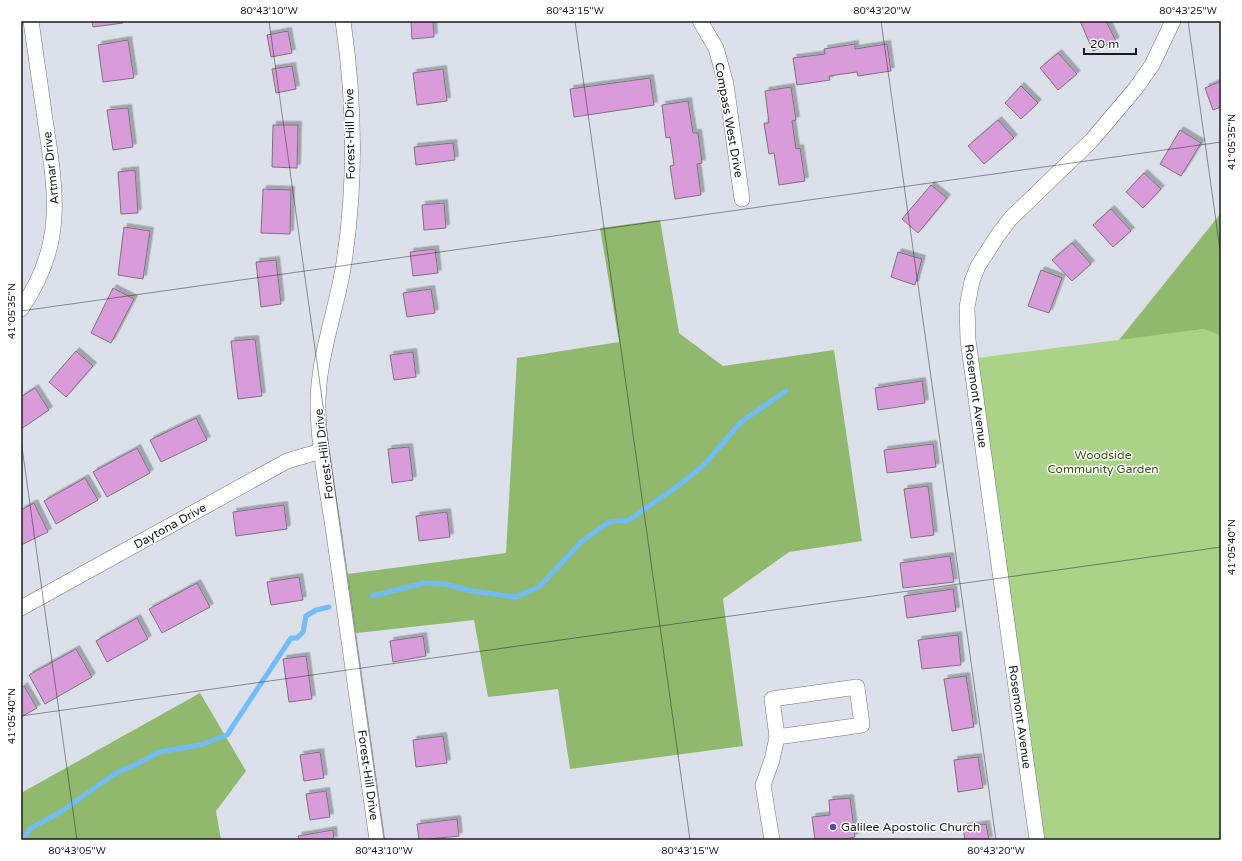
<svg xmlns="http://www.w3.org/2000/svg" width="1242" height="861" font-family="'Varela Round',sans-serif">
	<defs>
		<filter id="shadow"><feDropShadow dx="3.5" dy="-3.5" stdDeviation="0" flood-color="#0004"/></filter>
	</defs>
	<rect width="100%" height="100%" fill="#dbe0eb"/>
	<path fill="#aad388" d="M 1204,329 L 1221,336 L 1221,840 L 1037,840 L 970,359 Z"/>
	<g fill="#90b96d">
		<path d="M 1221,213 L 1221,336 L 1204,329 L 1119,340 Z"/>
		<path d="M 660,220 L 679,333 L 723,366 L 834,350 L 862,541 L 789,552 L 723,599 L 743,746 L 570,769 L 558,689 L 488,697 L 474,620 L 348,634 L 340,575 L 506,553 L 517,358 L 619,342 L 600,228 Z"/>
		<path d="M 200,693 L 246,771 L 216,811 L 221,840 L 21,840 L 21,793 Z"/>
	</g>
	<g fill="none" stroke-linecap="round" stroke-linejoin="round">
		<g stroke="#72bcf7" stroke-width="5">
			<path d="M 372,596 L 424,583 L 445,584 L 472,591 L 516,597 L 540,586 L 581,542 L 609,522 L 629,520 L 683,482 L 704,465 L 741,422 L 786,391"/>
			<path d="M 22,840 L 31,828 L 59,813 L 116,773 L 137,764 L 159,752 L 200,745 L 227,735 L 291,638 L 297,638 L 303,632 L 306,616 L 316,610 L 329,607"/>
		</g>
	</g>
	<g fill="#da9bdb" stroke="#7c737c" filter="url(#shadow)">
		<path d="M 92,21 L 122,21 L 123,23 L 93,27 Z"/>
		<path d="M 411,21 L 433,21 L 434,37 L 412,39 Z"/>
		<path d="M 1080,21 L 1106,21 L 1116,41 L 1093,51 Z"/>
		<path d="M 288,31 L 292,53 L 271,57 L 267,35 Z"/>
		<path d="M 128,40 L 134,78 L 103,82 L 98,45 Z"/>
		<path d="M 855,44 L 855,49 L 887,44 L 891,71 L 858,76 L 857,72 L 829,76 L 830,80 L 797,85 L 793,58 L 825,54 L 824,49 Z"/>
		<path d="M 1058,53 L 1077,74 L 1058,90 L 1040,68 Z"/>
		<path d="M 292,66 L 296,89 L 276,93 L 272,69 Z"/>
		<path d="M 443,69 L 447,101 L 417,105 L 413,73 Z"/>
		<path d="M 650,78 L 654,105 L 574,117 L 570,89 Z"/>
		<path d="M 1221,81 L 1221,107 L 1213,110 L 1205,88 Z"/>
		<path d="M 1021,86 L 1038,103 L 1021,119 L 1005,103 Z"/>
		<path d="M 791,87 L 796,120 L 792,121 L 796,149 L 800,148 L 805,181 L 779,185 L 774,153 L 769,154 L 764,123 L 769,123 L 765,91 Z"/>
		<path d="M 688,101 L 693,133 L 698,133 L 702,163 L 697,164 L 701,195 L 675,199 L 670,166 L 674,165 L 670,137 L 666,138 L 662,105 Z"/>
		<path d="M 128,108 L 133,147 L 113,150 L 107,110 Z"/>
		<path d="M 998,120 L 1014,138 L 984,164 L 968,146 Z"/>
		<path d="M 273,125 L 298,125 L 297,168 L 272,167 Z"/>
		<path d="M 1180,130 L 1201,143 L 1181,176 L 1160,164 Z"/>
		<path d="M 453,143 L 455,160 L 416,165 L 414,147 Z"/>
		<path d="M 135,170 L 138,213 L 121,214 L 118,172 Z"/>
		<path d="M 1144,173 L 1161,189 L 1143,208 L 1126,192 Z"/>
		<path d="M 931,185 L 947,198 L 918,233 L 902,219 Z"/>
		<path d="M 263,189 L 291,190 L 290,234 L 261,233 Z"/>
		<path d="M 444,203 L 446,228 L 424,230 L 422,205 Z"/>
		<path d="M 1111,209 L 1131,231 L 1113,247 L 1093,225 Z"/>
		<path d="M 124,227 L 150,231 L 143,279 L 118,275 Z"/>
		<path d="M 1072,243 L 1091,264 L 1072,281 L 1052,260 Z"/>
		<path d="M 435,249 L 438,273 L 413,276 L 410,252 Z"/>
		<path d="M 898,252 L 922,259 L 915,285 L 891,277 Z"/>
		<path d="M 276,260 L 281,304 L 261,307 L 256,262 Z"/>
		<path d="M 1041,270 L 1062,278 L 1049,313 L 1028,306 Z"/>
		<path d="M 113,288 L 134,299 L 111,343 L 91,333 Z"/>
		<path d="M 431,289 L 435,313 L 407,317 L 403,293 Z"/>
		<path d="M 255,339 L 262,396 L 238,399 L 231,341 Z"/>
		<path d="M 76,351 L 93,366 L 66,397 L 49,382 Z"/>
		<path d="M 413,352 L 416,377 L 394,380 L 390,355 Z"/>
		<path d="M 922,381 L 925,403 L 878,410 L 875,388 Z"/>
		<path d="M 35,388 L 49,410 L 21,429 L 21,397 Z"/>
		<path d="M 196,418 L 207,440 L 161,462 L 150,440 Z"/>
		<path d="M 933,444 L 936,467 L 887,473 L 884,450 Z"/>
		<path d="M 409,447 L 413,480 L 392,483 L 388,449 Z"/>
		<path d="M 137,448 L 150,473 L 107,497 L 93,472 Z"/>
		<path d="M 85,478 L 98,500 L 56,524 L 44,501 Z"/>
		<path d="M 928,486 L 934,535 L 911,538 L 904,489 Z"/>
		<path d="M 34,503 L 48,532 L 21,545 L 21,510 Z"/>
		<path d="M 284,505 L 287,529 L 236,536 L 233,512 Z"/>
		<path d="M 447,512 L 450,537 L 419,541 L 416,516 Z"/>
		<path d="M 950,556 L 954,582 L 903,588 L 900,563 Z"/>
		<path d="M 299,577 L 303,600 L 271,605 L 267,582 Z"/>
		<path d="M 197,583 L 210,607 L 162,633 L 149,609 Z"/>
		<path d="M 953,589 L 956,611 L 907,618 L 904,596 Z"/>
		<path d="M 137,618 L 148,639 L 107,662 L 96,641 Z"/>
		<path d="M 958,635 L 961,665 L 922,669 L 918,640 Z"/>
		<path d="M 423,636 L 426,656 L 393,662 L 390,641 Z"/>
		<path d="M 76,649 L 92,677 L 45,704 L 29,675 Z"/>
		<path d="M 306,656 L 312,699 L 289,702 L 283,659 Z"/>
		<path d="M 966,676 L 974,727 L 952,731 L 944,679 Z"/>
		<path d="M 24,686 L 37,708 L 21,717 L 21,688 Z"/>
		<path d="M 443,736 L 447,763 L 416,767 L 413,740 Z"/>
		<path d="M 320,752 L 324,778 L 304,781 L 300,755 Z"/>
		<path d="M 978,757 L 983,788 L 958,792 L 954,760 Z"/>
		<path d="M 326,791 L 330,817 L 310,820 L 306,794 Z"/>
		<path d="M 850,798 L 855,837 L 840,840 L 815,840 L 812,817 L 830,815 L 829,800 Z"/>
		<path d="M 457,819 L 459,836 L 419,840 L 417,824 Z"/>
		<path d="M 986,824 L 989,840 L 965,840 L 963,827 Z"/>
		<path d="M 333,830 L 334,840 L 299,840 L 298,836 Z"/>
	</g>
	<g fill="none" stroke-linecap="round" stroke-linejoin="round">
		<defs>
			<g id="minor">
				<path d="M 343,21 C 355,103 356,188 343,269 C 335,315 317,361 318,408 C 319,455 330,501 336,548 C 350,645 363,743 377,840"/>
				<path d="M 700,21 L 716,48 L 726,84 L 742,199"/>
				<path d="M 21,309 C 64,247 57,197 46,126 C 41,91 36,56 31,21"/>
				<path d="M 21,608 L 287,461 L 321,451"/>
				<path d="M 772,840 L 763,785 L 772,760 L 777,737 L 772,699 L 857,687 L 862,725 L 777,737"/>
				<path d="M 1037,840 L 968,340 L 967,307 L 972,281 L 978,266 L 998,235 L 1011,218 L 1092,140 L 1136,88 L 1152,65 L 1173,21"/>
			</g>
		</defs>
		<use href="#minor" stroke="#71757f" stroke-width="16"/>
		<use href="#minor" stroke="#fff" stroke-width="15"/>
	</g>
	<path fill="none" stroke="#181a1e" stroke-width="1" stroke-opacity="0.45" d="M 269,21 L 384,840M 575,21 L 690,840M 881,21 L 996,840M 1188,21 L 1221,257M 21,311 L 1221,142M 21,440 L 77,840M 21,716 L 1221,547"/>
	<circle fill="#6442bb" stroke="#fff" stroke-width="1.5" cx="833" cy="827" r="4"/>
	<g text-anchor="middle" stroke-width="3" stroke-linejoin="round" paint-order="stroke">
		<g font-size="12" fill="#181a1e" stroke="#fff">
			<text transform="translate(729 120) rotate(80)" y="4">Compass West Drive</text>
			<text transform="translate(350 134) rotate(-91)" y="4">Forest-Hill Drive</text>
			<text transform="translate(51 168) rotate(-96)" y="4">Artmar Drive</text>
			<text transform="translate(976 396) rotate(82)" y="4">Rosemont Avenue</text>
			<text transform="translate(324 454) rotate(-97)" y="4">Forest-Hill Drive</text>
			<text transform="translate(170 526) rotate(-29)" y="4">Daytona Drive</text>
			<text transform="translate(1020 717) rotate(82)" y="4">Rosemont Avenue</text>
			<text transform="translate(368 775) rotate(82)" y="4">Forest-Hill Drive</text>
		</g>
		<g font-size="12" fill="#345905" stroke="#fff">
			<text x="1103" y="459">Woodside<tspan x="1103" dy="14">Community Garden</tspan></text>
		</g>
		<g font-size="12" fill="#181a1e" stroke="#fff" text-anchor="start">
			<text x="841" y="831">Galilee Apostolic Church</text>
		</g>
	</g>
	<rect width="1242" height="861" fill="none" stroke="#ffffff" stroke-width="44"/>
	<path d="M1084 48v6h52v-6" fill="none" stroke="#181a1e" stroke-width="2"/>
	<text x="1090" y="48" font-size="12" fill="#181a1e" stroke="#ffffff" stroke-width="3" paint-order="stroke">20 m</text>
	<rect x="22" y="22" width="1198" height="817" fill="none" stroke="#181a1e" stroke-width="1.5"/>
	<g font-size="10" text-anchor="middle" fill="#181a1e">
		<text x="269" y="14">80°43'10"W</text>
		<text x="575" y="14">80°43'15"W</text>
		<text x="882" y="14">80°43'20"W</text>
		<text x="1188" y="14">80°43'25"W</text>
		<text transform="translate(1231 142) rotate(-90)" y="4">41°05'35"N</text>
		<text transform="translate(11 311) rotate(-90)" y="4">41°05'35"N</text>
		<text transform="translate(1231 547) rotate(-90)" y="4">41°05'40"N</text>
		<text transform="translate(11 716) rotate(-90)" y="4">41°05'40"N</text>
		<text x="77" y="854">80°43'05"W</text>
		<text x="384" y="854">80°43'10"W</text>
		<text x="690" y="854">80°43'15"W</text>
		<text x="996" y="854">80°43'20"W</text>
	</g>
</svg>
